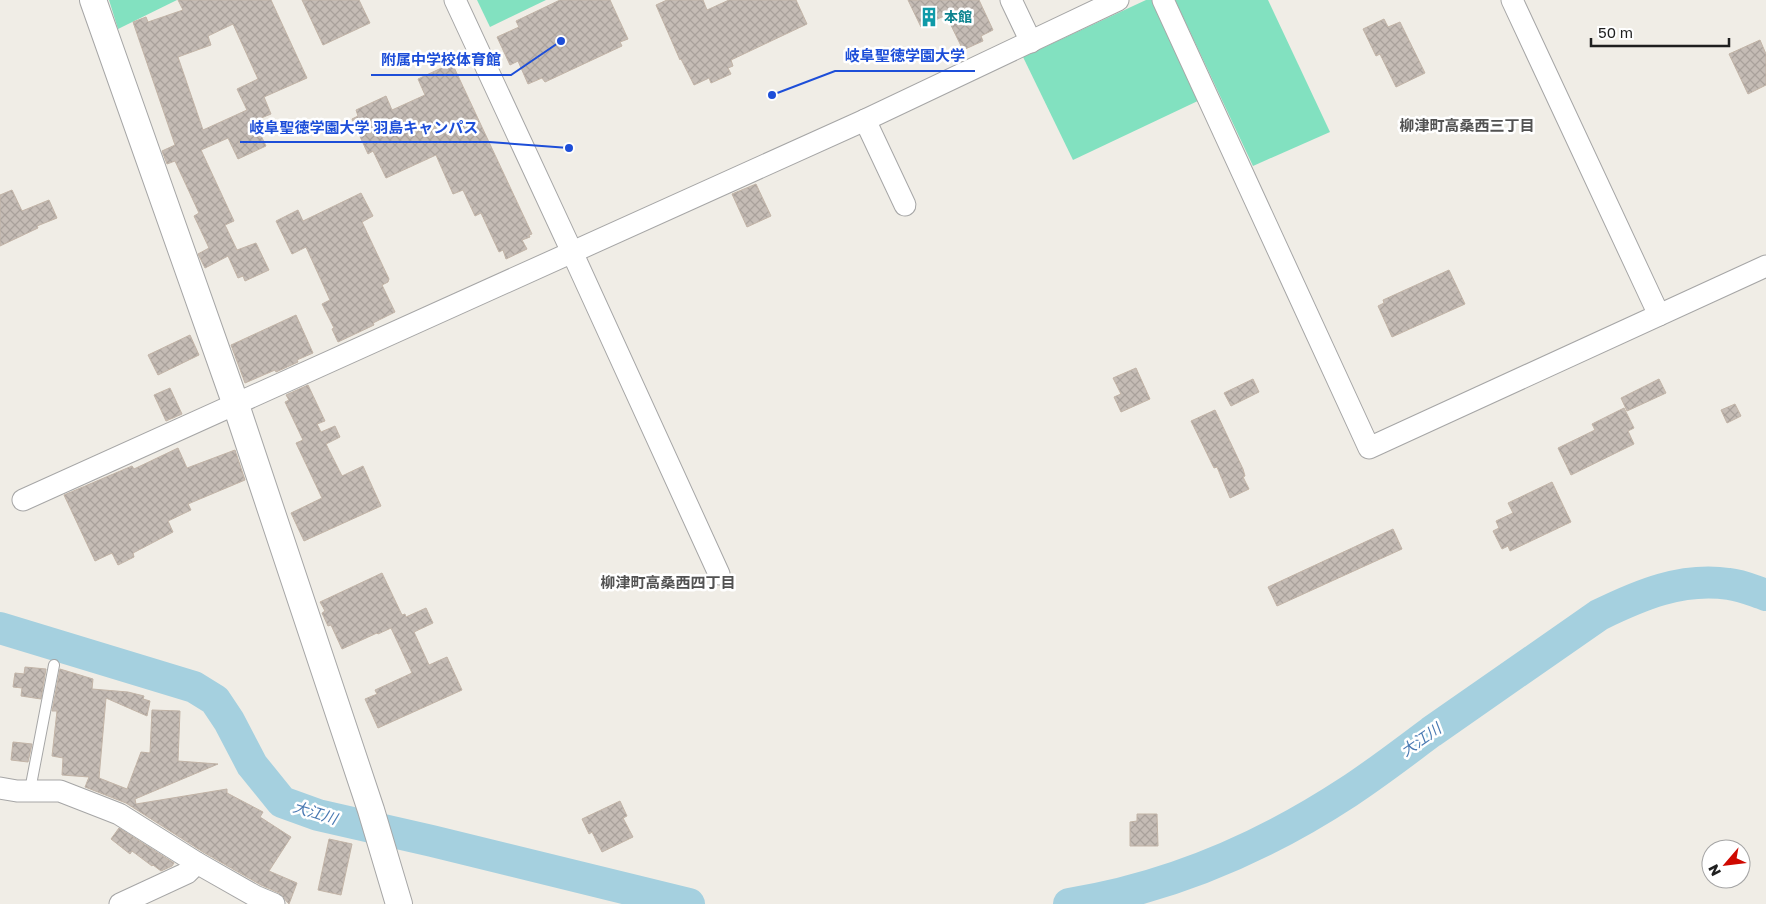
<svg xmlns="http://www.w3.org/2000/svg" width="1766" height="904" font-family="'Golos Text','Noto Sans JP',sans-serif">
	<defs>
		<pattern id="building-cross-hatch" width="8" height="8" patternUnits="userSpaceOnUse" patternTransform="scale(1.25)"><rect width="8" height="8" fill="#c5bcb5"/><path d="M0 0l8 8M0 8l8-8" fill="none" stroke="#a9a19b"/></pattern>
	</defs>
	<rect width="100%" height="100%" fill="#f0ede6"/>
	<g fill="#82e1c0">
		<path d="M 109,0 L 177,0 L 118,29 Z"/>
		<path d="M 477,0 L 546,0 L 490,27 Z"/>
		<path d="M 1146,0 L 1156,0 L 1202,99 L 1073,160 L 1023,57 Z"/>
		<path d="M 1175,0 L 1268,0 L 1330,132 L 1253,166 Z"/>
	</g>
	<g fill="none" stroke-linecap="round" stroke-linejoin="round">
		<g stroke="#a5d0df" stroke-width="32">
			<path d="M 0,628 L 194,687 L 215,700 L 229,721 L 252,765 L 282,802 L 318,815 L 432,841 L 689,904"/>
			<path d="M 1069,904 C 1169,888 1264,847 1348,792 C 1377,773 1404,752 1431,732 C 1487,693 1543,654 1599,615 C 1640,595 1682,577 1729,584 C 1741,585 1754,591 1766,595"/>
		</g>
	</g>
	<g fill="url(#building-cross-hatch)" stroke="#c2b4a7" fill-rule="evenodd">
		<path d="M 178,0 L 271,0 L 307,78 L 264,97 L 271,114 L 254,121 L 266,146 L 238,159 L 228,138 L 201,150 L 234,221 L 225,225 L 237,250 L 256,243 L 269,270 L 245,281 L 243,276 L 238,278 L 228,256 L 205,268 L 198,254 L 209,248 L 194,216 L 199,213 L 175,161 L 167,164 L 162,151 L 175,145 L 133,22 L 146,17 L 148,22 L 183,10 ZM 233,24 L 258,79 L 237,89 L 247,110 L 203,130 L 178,57 L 211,45 L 208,36 Z"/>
		<path d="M 302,0 L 359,0 L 370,23 L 323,45 Z"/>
		<path d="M 560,0 L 610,0 L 628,39 L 620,42 L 622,46 L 545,82 L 542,78 L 528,84 L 518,61 L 510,65 L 497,37 L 519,27 L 516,21 Z"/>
		<path d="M 667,0 L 703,0 L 707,10 L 729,0 L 796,0 L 807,24 L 731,60 L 733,66 L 728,68 L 731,74 L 711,83 L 709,78 L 694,85 L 681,59 L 680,60 L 656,5 Z"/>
		<path d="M 908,0 L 979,0 L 993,30 L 981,36 L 983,41 L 963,50 L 946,15 L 921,27 Z"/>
		<path d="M 1384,19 L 1388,27 L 1400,22 L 1425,73 L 1396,87 L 1380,54 L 1376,56 L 1363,29 Z"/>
		<path d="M 1760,40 L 1766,54 L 1766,85 L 1748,94 L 1729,54 Z"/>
		<path d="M 452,63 L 532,234 L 529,235 L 530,237 L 522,240 L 527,249 L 506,259 L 503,250 L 499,252 L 481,213 L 475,216 L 463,190 L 453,194 L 436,155 L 386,178 L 373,151 L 368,154 L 352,119 L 358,116 L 356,110 L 386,96 L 392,110 L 425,95 L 418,79 Z"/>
		<path d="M 756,184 L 771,216 L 747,227 L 732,194 Z"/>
		<path d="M 12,190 L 22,211 L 49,200 L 57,218 L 37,226 L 38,228 L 0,246 L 0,195 Z"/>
		<path d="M 361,193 L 373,216 L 362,222 L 389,279 L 388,282 L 382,285 L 395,312 L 373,323 L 374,325 L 338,342 L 332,329 L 334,328 L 322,304 L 330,300 L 306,247 L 292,254 L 276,221 L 298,210 L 303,221 Z"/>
		<path d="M 1449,270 L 1465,304 L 1392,337 L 1378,306 L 1384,303 L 1383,300 Z"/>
		<path d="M 296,315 L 313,353 L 297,360 L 298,362 L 276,372 L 275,370 L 245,383 L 231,345 Z"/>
		<path d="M 190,335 L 199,355 L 158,375 L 148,355 Z"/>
		<path d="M 1136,368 L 1150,399 L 1121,412 L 1114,397 L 1121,394 L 1113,378 Z"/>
		<path d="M 1253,379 L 1259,392 L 1231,406 L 1224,393 Z"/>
		<path d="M 1659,379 L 1666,393 L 1627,411 L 1621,398 Z"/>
		<path d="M 308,385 L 325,421 L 317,424 L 321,432 L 335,426 L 340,437 L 326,444 L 342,476 L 363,466 L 381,506 L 304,541 L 291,513 L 322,498 L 296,443 L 303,440 L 285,402 L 289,400 L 286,395 Z"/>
		<path d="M 170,388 L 182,414 L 166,421 L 154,395 Z"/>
		<path d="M 1735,404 L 1741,416 L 1727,423 L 1721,410 Z"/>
		<path d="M 1624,408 L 1634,428 L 1628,431 L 1634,444 L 1571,475 L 1558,448 L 1595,430 L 1592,424 Z"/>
		<path d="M 1215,410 L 1243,469 L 1245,476 L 1243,477 L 1249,489 L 1230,498 L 1217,467 L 1214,468 L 1191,421 Z"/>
		<path d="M 178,448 L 187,468 L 235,450 L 245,480 L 188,504 L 191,510 L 168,521 L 173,532 L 133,553 L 134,557 L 118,565 L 112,553 L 95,561 L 64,495 L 132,466 L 134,469 Z"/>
		<path d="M 1552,482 L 1571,522 L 1510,551 L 1508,546 L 1502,549 L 1493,531 L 1499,528 L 1496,521 L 1513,513 L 1508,503 Z"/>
		<path d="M 1393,529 L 1402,549 L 1277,606 L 1268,587 Z"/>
		<path d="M 382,573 L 402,615 L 405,614 L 406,617 L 426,608 L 433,623 L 414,632 L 429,665 L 447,657 L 462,690 L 378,728 L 365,699 L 377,694 L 375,690 L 412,673 L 391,628 L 378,634 L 377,633 L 342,649 L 331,625 L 328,626 L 322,613 L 325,611 L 320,602 Z"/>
		<path d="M 25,667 L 46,669 L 41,699 L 21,696 L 22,688 L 13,687 L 15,673 L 24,674 Z"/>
		<path d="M 60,669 L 93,679 L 92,689 L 128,692 L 144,696 L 143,699 L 150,701 L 147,716 L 106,698 L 99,778 L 127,789 L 141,752 L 150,753 L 152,710 L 180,711 L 178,761 L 218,764 L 135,799 L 136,804 L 227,789 L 227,793 L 263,812 L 260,817 L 291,837 L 269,871 L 297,883 L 289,904 L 279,893 L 261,885 L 203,852 L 126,803 L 85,787 L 89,777 L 62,775 L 63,758 L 52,756 L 57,711 L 52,711 Z"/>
		<path d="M 13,742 L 32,744 L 28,762 L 11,760 Z"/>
		<path d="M 620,801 L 627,816 L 623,818 L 633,837 L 602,852 L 592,832 L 589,834 L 582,819 Z"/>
		<path d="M 1137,814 L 1157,814 L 1158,846 L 1130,846 L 1130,822 L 1137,821 Z"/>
		<path d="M 119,828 L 174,863 L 172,866 L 161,871 L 153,865 L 152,866 L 132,851 L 130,854 L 111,839 Z"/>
		<path d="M 329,839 L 352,844 L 341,895 L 318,890 Z"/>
	</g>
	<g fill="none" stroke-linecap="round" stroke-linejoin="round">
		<defs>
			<path id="service" d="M 30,790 L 54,665"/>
			<g id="minor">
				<path d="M 455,0 L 572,252 L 719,574"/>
				<path d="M 1011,0 L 1031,42"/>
				<path d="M 1163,0 L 1369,448 L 1766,266"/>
				<path d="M 1512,0 L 1659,315"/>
				<path d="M 865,120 L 905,205"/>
				<path d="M 23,500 L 865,120 L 1118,0"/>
				<path d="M 0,788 L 17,791 L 60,791 L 119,814 L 197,863 L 255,896 L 274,904"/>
				<path d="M 120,904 L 187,873 L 197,863"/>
			</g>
			<path id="tertiary" d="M 93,0 L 236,405 L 371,810 L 399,904"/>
		</defs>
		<use href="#service" stroke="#a6a6a6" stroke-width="12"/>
		<use href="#minor" stroke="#a6a6a6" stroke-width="23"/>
		<use href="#tertiary" stroke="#a6a6a6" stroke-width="28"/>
		<use href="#service" stroke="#fff" stroke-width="10"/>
		<use href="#minor" stroke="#fff" stroke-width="21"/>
		<use href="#tertiary" stroke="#fff" stroke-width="26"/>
	</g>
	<defs>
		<symbol id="building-bare" viewBox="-9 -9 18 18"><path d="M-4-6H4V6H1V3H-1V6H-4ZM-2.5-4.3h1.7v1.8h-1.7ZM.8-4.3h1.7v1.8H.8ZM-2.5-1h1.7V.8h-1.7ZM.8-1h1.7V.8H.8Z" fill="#0f9aa8" stroke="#fff" stroke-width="2.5" paint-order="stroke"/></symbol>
	</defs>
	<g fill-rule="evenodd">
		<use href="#building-bare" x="915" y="3" width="28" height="28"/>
	</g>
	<g text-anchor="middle" stroke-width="5" stroke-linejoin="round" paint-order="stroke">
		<g font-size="14" font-weight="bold" fill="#0d838f" stroke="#fff" text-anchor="start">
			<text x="944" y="22">本館</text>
		</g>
		<g font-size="15" font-weight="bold" fill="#525252" stroke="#fff">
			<text x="1467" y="131">柳津町高桑西三丁目</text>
			<text x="668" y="588">柳津町高桑西四丁目</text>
		</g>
		<g font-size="15" font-style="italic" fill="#4979b2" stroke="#fff">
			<text transform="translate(1421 740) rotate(-35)" y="5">大江川</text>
			<text transform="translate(315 813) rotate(17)" y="5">大江川</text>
		</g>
	</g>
	<path fill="none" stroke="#1d4ed8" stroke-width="2" d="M772 95L835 71H975M561 41L511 75H371M569 148L489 142H240"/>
	<g fill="#1d4ed8" stroke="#fff" stroke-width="2">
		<circle cx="772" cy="95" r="5"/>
		<circle cx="561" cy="41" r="5"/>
		<circle cx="569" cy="148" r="5"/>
	</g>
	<g font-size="15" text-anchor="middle" font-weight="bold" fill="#1d4ed8" stroke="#fff" stroke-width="5" stroke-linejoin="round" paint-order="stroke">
		<text x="905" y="61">岐阜聖徳学園大学</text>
		<text x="441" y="65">附属中学校体育館</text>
		<text x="364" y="133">岐阜聖徳学園大学 羽島キャンパス</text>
	</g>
	<g transform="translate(1726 864) rotate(242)"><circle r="24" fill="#ffffff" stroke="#a5a5a5"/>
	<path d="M0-4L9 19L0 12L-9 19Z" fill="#cf0800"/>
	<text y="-8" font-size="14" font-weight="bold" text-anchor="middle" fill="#1f1f1f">N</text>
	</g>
	<path d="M1591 38v8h138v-8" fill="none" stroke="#1f1f1f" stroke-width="2.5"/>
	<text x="1598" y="38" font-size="15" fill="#1f1f1f" stroke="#ffffff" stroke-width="4" paint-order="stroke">50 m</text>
</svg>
